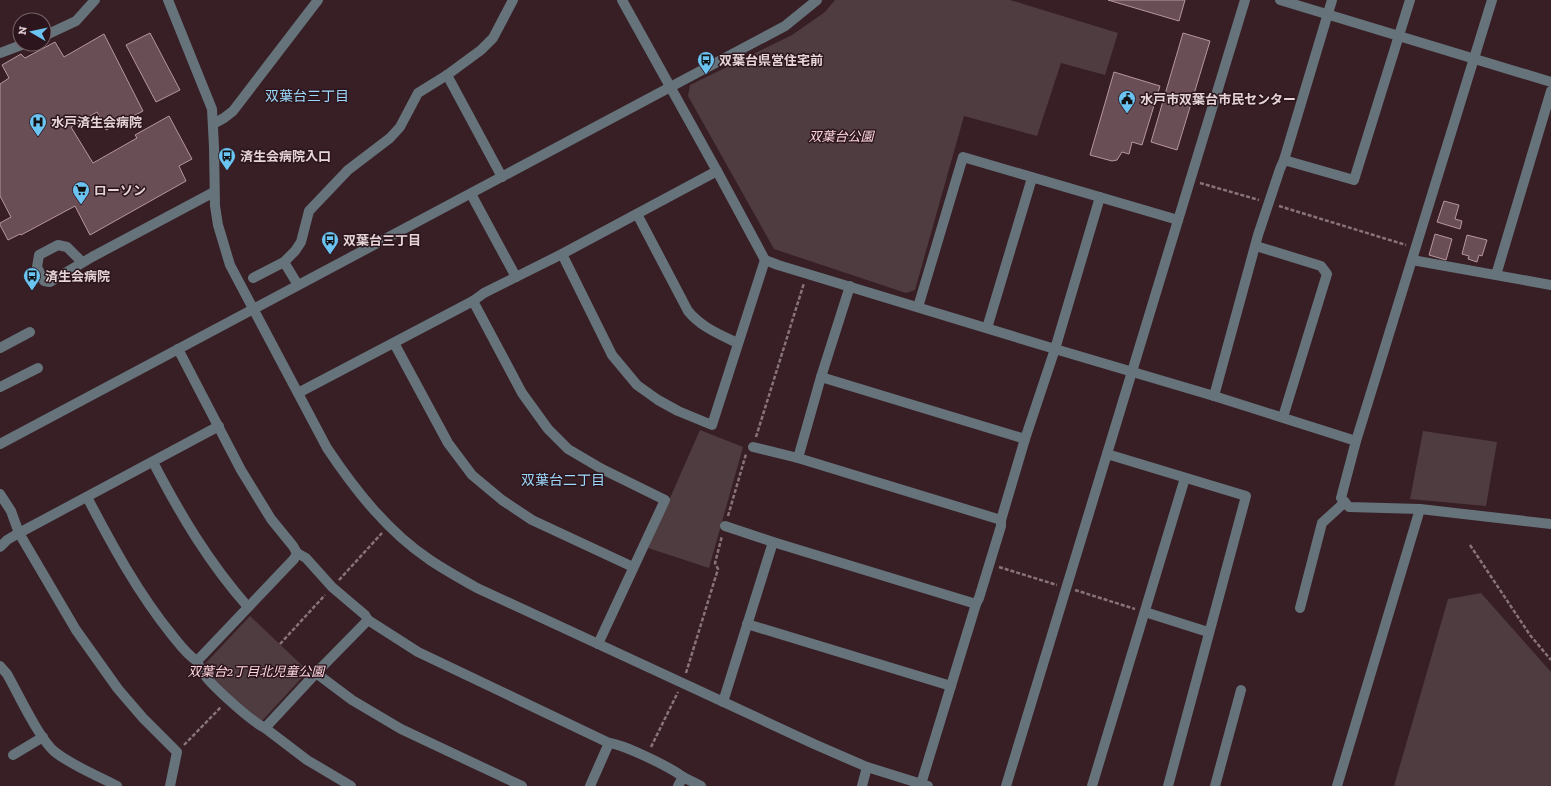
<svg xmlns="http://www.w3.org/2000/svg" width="1551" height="786" font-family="'Zilla Slab','Noto Sans JP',serif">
	<rect width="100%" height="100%" fill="#371f25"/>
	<g fill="#4f3c41">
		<path d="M 835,0 L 1010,0 L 1118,33 L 1105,75 L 1061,63 L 1037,136 L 964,116 L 915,290 L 906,293 L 774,249 L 688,96 L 690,85 L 792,35 L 825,12 Z"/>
		<path d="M 700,430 L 743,447 L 709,568 L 648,548 Z"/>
		<path d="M 1423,431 L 1497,442 L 1486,506 L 1410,499 Z"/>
		<path d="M 1481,593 L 1551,672 L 1551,786 L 1394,786 L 1448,599 Z"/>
		<path d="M 250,616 L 308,671 L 261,722 L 232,697 L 202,667 Z"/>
	</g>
	<g fill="#6a4e55" stroke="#b6979e">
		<path d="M 1108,0 L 1185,0 L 1179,21 Z"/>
		<path d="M 150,33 L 180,90 L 156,102 L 126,45 Z"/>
		<path d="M 1183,33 L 1210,41 L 1177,150 L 1151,142 Z"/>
		<path d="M 104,34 L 143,111 L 106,130 L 97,112 L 71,127 L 93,163 L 137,138 L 135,135 L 169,116 L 192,159 L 179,166 L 186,181 L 90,235 L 75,206 L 21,235 L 20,234 L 8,240 L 0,225 L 0,223 L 11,217 L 0,196 L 0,84 L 9,78 L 2,65 L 21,54 L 25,58 L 55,42 L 64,57 Z"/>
		<path d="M 1114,72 L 1160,86 L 1142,145 L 1132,142 L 1129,154 L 1122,152 L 1117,160 L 1112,161 L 1090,155 Z"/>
		<path d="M 1444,201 L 1459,205 L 1455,219 L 1462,221 L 1460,229 L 1437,222 Z"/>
		<path d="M 1435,234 L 1452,239 L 1446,260 L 1429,255 Z"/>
		<path d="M 1467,235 L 1487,240 L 1482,256 L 1479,255 L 1477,262 L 1468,259 L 1469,256 L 1462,254 Z"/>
	</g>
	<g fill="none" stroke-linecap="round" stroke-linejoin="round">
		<g stroke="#887478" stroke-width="2.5" stroke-dasharray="4 2" stroke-linecap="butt">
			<path d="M 1200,183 L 1259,200"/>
			<path d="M 1279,206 L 1406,245"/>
			<path d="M 756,437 L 804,283"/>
			<path d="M 728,516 L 746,454"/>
			<path d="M 1470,545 L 1530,635 L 1551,660"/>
			<path d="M 999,567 L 1057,585"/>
			<path d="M 339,580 L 382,533"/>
			<path d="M 1075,590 L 1135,609"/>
			<path d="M 280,644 L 325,595"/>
			<path d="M 686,673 L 718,569 L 715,563 L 722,536"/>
			<path d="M 184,745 L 221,707"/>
			<path d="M 651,747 L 678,692"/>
		</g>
		<g stroke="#66737b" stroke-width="10">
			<path d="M 168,0 L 212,109 L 214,147 L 215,206 L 218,225 L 230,265 L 327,448 C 355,490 388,532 430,560 C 445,570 461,579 477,588 L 814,744 L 867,767 L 928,786"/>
			<path d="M 622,0 L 717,171 L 765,260 L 778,265 L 1055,349 L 1214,396 L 1356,441"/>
			<path d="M 1280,0 L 1551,82"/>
			<path d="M 1492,0 L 1356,441 L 1341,498 L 1349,507 L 1420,509 L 1551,524"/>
			<path d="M 44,36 L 76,21 L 95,0"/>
			<path d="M 0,53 L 24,44"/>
			<path d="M 447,75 L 502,177"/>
			<path d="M 213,124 L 224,118 L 233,111 L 318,0"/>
			<path d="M 1284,160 L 1354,180 L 1410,0"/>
			<path d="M 471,194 L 516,277"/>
			<path d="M 637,214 L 688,311 C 701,327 719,334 737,343"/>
			<path d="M 1256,246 L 1321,266 L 1327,274 L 1283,417"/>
			<path d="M 562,254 L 612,355 L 637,385 L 658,400 L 678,411 L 712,425 L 765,260"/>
			<path d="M 1412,260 L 1551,285"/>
			<path d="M 82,262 L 67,247 L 58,245 L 39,255 L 37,267 L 44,281 L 50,282 L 92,257 L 214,192"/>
			<path d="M 284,262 L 298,285"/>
			<path d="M 1496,275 L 1551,91"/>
			<path d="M 253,278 L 284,262 L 295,251 L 301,242 L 309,211 L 348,170 L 390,138 L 400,127 L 418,93 L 447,75 L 481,50 L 493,38 L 513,0"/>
			<path d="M 850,286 L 821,377 L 798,458 L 1001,520"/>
			<path d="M 473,301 L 522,393 L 548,429 L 568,449 L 602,469 L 665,500 L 598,644"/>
			<path d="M 918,307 L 963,157 L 1178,220"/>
			<path d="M 987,328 L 1032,178"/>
			<path d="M 394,343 L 448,443 L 472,475 L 502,500 L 532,520 L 633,567"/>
			<path d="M 0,348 L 30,332"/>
			<path d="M 821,377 L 1025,439"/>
			<path d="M 0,387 L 38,368"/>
			<path d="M 298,393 L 473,301 L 484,293 L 562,254 L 717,171"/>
			<path d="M 1214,396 L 1258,235 L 1280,169 L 1284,160 L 1332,0"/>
			<path d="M 0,444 L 785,26 L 817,0"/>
			<path d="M 753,447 L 798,458"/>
			<path d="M 1107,454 L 1246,496 L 1168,786"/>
			<path d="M 153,462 C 180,514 209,563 248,607"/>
			<path d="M 0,494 L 11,511 L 19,533 L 76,630 L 118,689 L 143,718 L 177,752 L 170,786"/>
			<path d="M 87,497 C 112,545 138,593 172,635 C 180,645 187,655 197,661 L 294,559 L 297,553 L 293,546 L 271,519 L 241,470 L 178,349"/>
			<path d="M 725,526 L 773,542 L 976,604"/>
			<path d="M 0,547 L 7,540 L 19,533 L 219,426"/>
			<path d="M 297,553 L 306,558 L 332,587 L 365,615 L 368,620"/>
			<path d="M 1300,608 L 1322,523 L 1345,502"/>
			<path d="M 1145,612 L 1208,632"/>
			<path d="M 747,624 L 951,686"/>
			<path d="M 197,661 C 199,664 199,667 201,670 C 208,683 252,722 265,728"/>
			<path d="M 0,666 L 7,674 C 18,693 39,739 55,752 C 74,767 97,775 117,786"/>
			<path d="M 316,673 L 352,700 L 401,729 L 522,786"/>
			<path d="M 723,702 L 773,542"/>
			<path d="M 13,755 L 43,737"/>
			<path d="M 921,784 L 976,604 L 979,598 L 1001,526 L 1001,520 L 1025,439 L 1055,349 L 1100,197"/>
			<path d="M 351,786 L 307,760 L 265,728 L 316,673 L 368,620 L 418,652 L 609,743 C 625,745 670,767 683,777"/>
			<path d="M 590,786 L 609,743"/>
			<path d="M 678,786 L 683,777 L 701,786"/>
			<path d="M 862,786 L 867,767"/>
			<path d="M 1006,786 L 1245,0"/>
			<path d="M 1092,786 L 1185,478"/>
			<path d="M 1215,786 L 1241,690"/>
			<path d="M 1337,786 L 1420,509"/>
		</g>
	</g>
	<defs>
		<symbol id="bus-pin" viewBox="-11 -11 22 30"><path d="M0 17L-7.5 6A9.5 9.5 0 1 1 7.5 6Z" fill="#6bc3f2" stroke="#2c151c"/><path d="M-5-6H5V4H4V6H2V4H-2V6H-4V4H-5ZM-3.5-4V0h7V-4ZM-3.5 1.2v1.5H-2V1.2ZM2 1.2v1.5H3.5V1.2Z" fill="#111"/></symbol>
		<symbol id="civic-pin" viewBox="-11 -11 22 30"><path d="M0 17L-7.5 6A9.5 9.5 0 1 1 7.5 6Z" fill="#6bc3f2" stroke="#2c151c"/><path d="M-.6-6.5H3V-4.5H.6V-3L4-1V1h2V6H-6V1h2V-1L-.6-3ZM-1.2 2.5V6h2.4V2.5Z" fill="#111"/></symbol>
		<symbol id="hospital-pin" viewBox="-11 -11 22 30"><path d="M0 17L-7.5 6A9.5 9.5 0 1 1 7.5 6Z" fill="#6bc3f2" stroke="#2c151c"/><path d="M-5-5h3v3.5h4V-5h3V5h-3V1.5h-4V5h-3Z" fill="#111"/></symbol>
		<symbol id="supermarket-pin" viewBox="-11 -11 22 30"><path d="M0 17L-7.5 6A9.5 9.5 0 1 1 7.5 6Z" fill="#6bc3f2" stroke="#2c151c"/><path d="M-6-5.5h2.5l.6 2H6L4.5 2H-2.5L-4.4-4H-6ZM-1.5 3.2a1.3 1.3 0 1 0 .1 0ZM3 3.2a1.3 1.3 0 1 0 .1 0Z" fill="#111"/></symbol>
	</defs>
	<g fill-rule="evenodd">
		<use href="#bus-pin" x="696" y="50" width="20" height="27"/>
		<use href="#civic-pin" x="1117" y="89" width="20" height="27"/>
		<use href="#hospital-pin" x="28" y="112" width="20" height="27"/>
		<use href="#bus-pin" x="217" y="146" width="20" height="27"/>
		<use href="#supermarket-pin" x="71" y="180" width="20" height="27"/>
		<use href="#bus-pin" x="320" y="230" width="20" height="27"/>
		<use href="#bus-pin" x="22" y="266" width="20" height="27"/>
	</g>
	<g text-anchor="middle" stroke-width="3" stroke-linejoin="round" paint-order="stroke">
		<g font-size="13" font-weight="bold" fill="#e5d5d8" stroke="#2c151c" text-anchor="start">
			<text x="719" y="65">双葉台県営住宅前</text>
			<text x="1140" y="104">水戸市双葉台市民センター</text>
			<text x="51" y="127">水戸済生会病院</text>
			<text x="240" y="161">済生会病院入口</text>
			<text x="94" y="195">ローソン</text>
			<text x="343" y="245">双葉台三丁目</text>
			<text x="45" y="281">済生会病院</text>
		</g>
		<g font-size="13" font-style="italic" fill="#fdd6df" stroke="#2c151c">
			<text x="841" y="141">双葉台公園</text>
			<text x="256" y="676">双葉台2丁目北児童公園</text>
		</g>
		<g font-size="14" fill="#9cdafd" stroke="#2c151c">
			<text x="307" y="101">双葉台三丁目</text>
			<text x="563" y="485">双葉台二丁目</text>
		</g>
	</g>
	<g transform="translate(32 32) rotate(279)"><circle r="19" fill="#2c151c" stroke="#766267"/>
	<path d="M0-3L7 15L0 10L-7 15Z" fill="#6bc3f2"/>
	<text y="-6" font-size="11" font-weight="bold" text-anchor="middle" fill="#e5d5d8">N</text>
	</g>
</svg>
